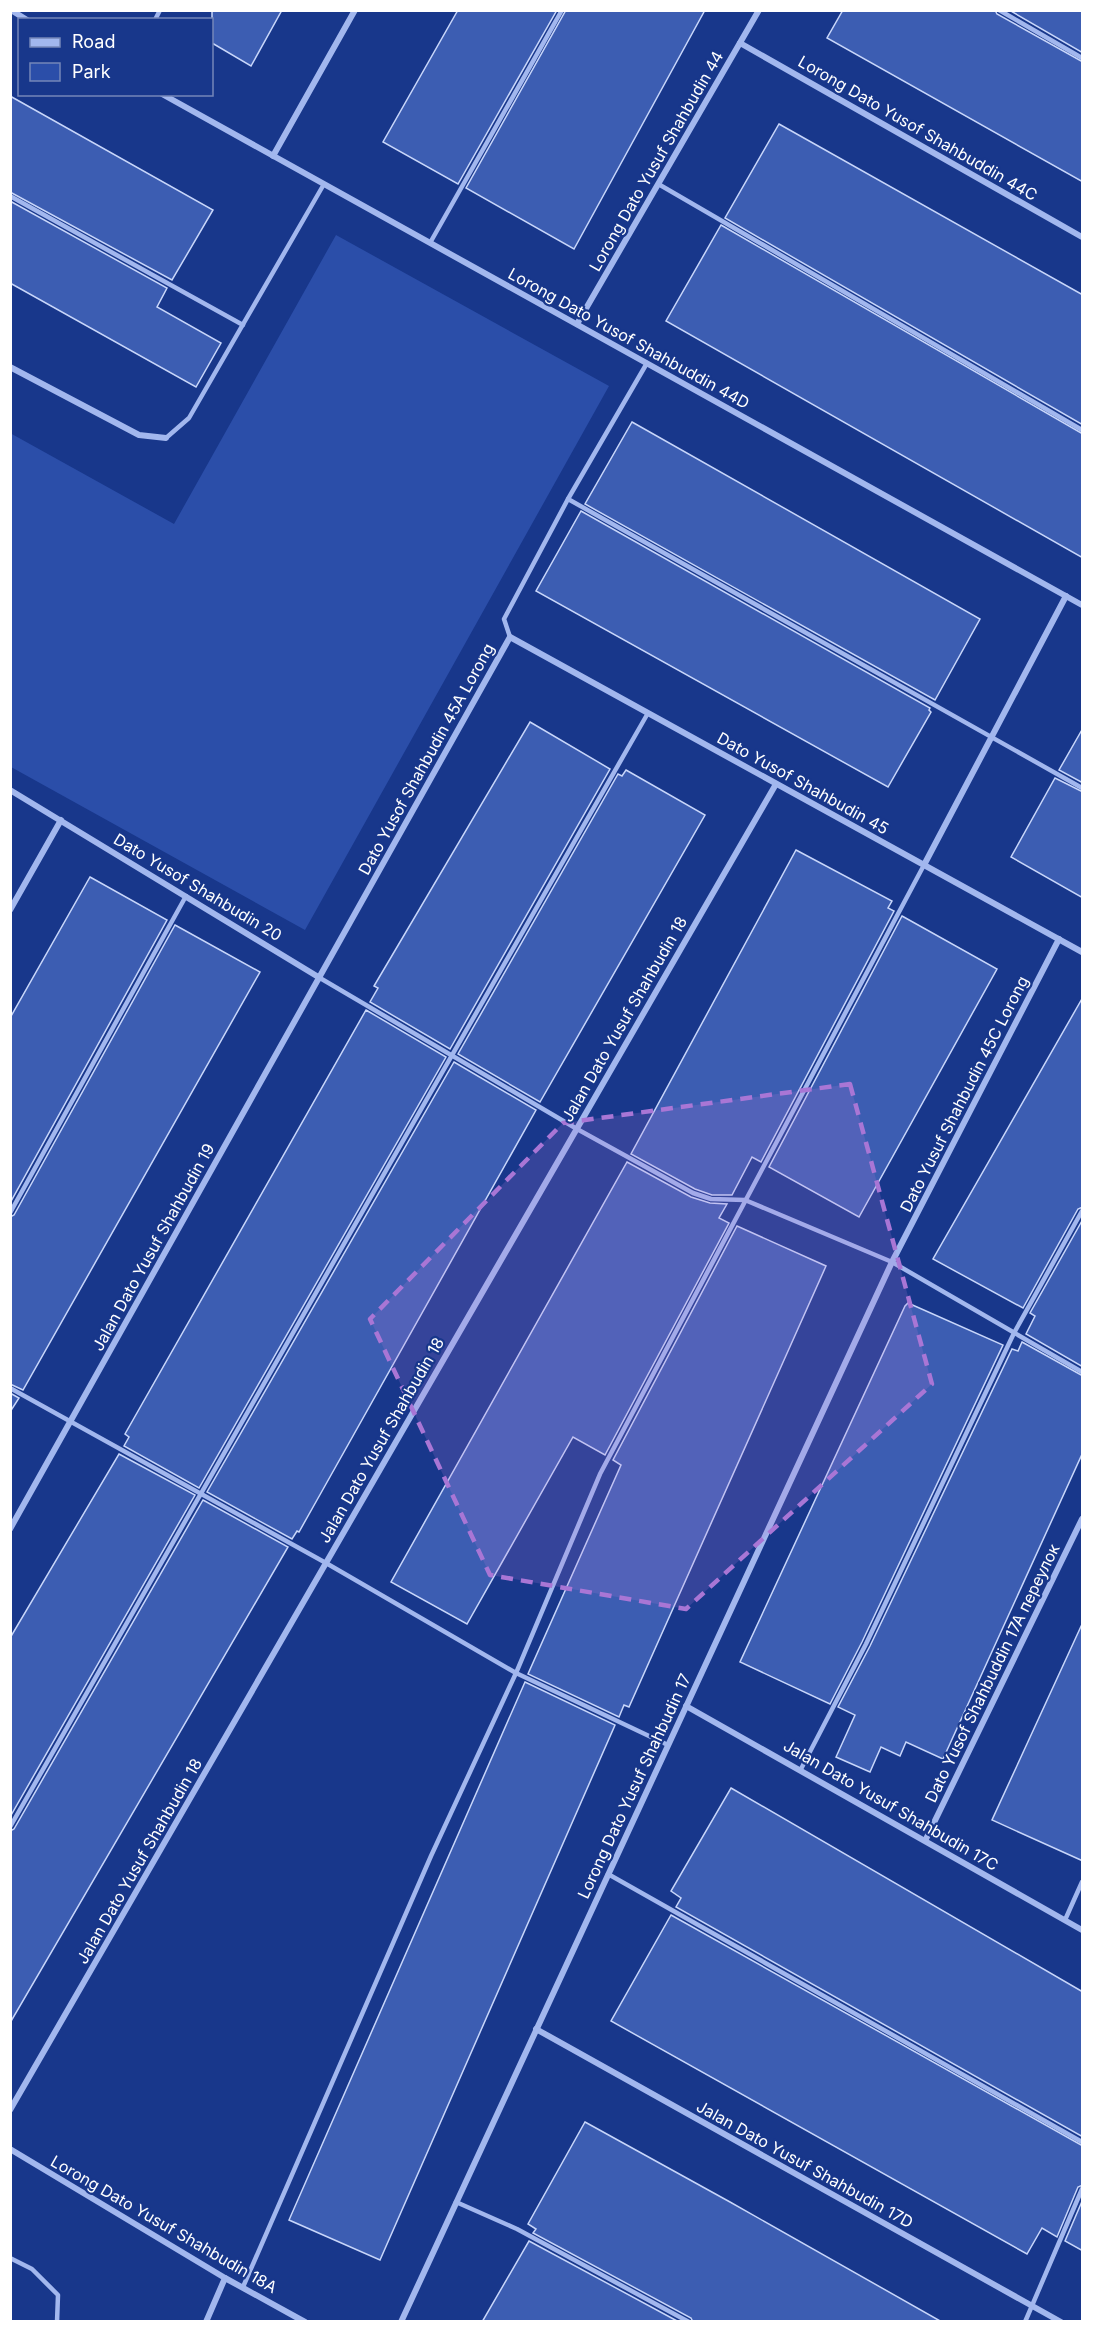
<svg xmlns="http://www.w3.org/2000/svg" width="1093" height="2332" font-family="Inter,sans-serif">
	<rect width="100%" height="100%" fill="#18378b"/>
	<path fill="#2b4ea9" d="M 336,235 L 609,386 L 305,930 L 11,767 L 10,433 L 174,524 Z"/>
	<g fill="#3c5db2" stroke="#c8d6fa" stroke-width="1.5">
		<path d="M 212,10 L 282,10 L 251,66 L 212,43 Z"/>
		<path d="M 458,10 L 557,10 L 458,184 L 383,142 Z"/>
		<path d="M 566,10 L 705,10 L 574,249 L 466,188 Z"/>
		<path d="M 843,10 L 995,10 L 997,14 L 1083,62 L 1083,182 L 827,38 Z"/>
		<path d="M 1009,10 L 1083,10 L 1083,53 Z"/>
		<path d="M 10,96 L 213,210 L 172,280 L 10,192 Z"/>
		<path d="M 779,124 L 1083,295 L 1083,425 L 725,218 Z"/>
		<path d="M 10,201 L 167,288 L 157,307 L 221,343 L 196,387 L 10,283 Z"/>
		<path d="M 721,225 L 1083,434 L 1083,558 L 666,321 Z"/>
		<path d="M 632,422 L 980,619 L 935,700 L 585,504 Z"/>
		<path d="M 581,511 L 930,708 L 929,710 L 931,712 L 888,787 L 536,591 Z"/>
		<path d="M 530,722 L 610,769 L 450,1049 L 370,1002 L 378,988 L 374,986 Z"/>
		<path d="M 1083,728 L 1083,783 L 1059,770 Z"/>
		<path d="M 626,770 L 705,815 L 540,1102 L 458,1054 L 618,774 L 622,776 Z"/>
		<path d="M 1055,778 L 1083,792 L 1083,898 L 1011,857 Z"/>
		<path d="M 796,850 L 892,901 L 888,908 L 894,911 L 761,1162 L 752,1157 L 732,1195 L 712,1195 L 695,1189 L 631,1154 Z"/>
		<path d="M 90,877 L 167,920 L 10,1203 L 10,1018 Z"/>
		<path d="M 902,916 L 997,969 L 859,1217 L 769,1167 Z"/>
		<path d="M 175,925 L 260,972 L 23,1390 L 10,1384 L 10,1217 L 14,1215 Z"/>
		<path d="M 1083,997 L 1083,1207 L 1078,1209 L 1023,1308 L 933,1259 Z"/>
		<path d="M 366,1010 L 446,1057 L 199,1488 L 124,1446 L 129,1437 L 125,1434 Z"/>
		<path d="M 454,1062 L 536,1110 L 317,1500 L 299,1532 L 297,1531 L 292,1539 L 207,1492 Z"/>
		<path d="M 627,1162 L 691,1197 L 710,1203 L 727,1204 L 719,1218 L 729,1223 L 605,1455 L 573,1437 L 467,1624 L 391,1582 Z"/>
		<path d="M 1083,1219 L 1083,1367 L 1026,1334 L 1035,1316 L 1030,1313 Z"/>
		<path d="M 737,1226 L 826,1266 L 629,1707 L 624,1705 L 619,1717 L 528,1674 L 621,1465 L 613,1460 Z"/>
		<path d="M 908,1303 L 1003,1345 L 862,1642 L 830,1704 L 740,1662 L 905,1306 Z"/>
		<path d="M 1022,1342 L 1083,1376 L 1083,1452 L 943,1759 L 906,1742 L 900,1756 L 881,1747 L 870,1772 L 836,1757 L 855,1715 L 838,1707 L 870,1646 L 1012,1349 L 1018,1351 Z"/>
		<path d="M 10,1393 L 19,1398 L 10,1412 Z"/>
		<path d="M 119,1454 L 195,1495 L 10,1817 L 10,1638 Z"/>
		<path d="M 203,1500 L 288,1547 L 10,2023 L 10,1831 L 14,1829 Z"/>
		<path d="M 1083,1622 L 1083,1861 L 992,1820 Z"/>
		<path d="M 525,1682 L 615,1725 L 380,2260 L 289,2220 Z"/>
		<path d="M 731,1788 L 1083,1992 L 1083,2137 L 676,1907 L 681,1898 L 671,1891 Z"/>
		<path d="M 671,1915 L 1083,2146 L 1083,2185 L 1078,2187 L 1057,2237 L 1042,2228 L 1027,2254 L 611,2021 Z"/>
		<path d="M 585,2122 L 730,2202 L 942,2322 L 693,2322 L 691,2318 L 533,2233 L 536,2229 L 528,2224 Z"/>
		<path d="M 1083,2199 L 1083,2251 L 1065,2241 Z"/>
		<path d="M 529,2241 L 679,2322 L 482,2322 Z"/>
	</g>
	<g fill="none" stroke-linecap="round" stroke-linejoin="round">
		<g stroke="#a2b7ee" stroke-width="4.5">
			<path d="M 999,10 L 1082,58"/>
			<path d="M 155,20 L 160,10"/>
			<path d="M 660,185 L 1082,430"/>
			<path d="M 10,196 L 243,325"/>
			<path d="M 430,243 L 562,10"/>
			<path d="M 166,438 L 189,418 L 324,184"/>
			<path d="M 568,499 L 1082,788"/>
			<path d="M 510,637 L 504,619 L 568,499 L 647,363"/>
			<path d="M 320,978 L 577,1129 L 693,1193 L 711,1199 L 745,1200 L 892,1262 L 1082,1372"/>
			<path d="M 10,1213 L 186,896"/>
			<path d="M 10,1388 L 326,1563 L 516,1673 L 668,1745"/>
			<path d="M 801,1769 L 866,1644 L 1014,1333 L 1082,1211"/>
			<path d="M 10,1827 L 648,713"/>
			<path d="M 608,1874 L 1082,2142"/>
			<path d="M 1065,1920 L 1082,1882"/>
			<path d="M 456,2202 L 517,2229 L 689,2322"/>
			<path d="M 10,2258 L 32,2269 L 58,2295 L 57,2322"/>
			<path d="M 243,2287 L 431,1856 L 516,1673 L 600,1474 L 924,865"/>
			<path d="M 1025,2322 L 1082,2189"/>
		</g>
		<g stroke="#a2b7ee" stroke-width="6">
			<path d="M 11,10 L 27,20"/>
			<path d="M 740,43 L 1082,237"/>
			<path d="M 162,94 L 1082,605"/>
			<path d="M 273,156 L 355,10"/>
			<path d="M 577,324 L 759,10"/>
			<path d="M 10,367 L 139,435 L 166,438"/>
			<path d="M 10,790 L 320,978"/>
			<path d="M 924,865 L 1066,596"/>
			<path d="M 10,910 L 61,820"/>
			<path d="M 10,1529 L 510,637 L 1082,952"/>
			<path d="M 686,1706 L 1082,1930"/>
			<path d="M 926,1839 L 1082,1519"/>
			<path d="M 536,2029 L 1061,2322"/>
			<path d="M 10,2110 L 776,784"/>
			<path d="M 10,2149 L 225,2278 L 305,2322"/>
			<path d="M 206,2322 L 225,2278"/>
			<path d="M 401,2322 L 892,1262 L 1059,939"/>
		</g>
	</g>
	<path fill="#a976d5" fill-opacity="0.2" stroke="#a976d5" stroke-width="4.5" stroke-dasharray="12 8" stroke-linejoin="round" d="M 850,1084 L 932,1384 L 686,1609 L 490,1575 L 370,1319 L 563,1123 Z"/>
	<g text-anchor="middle" stroke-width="4.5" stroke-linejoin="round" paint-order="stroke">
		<g font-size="16" fill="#fff" stroke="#18378b">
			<text transform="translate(918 128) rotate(30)" y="6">Lorong Dato Yusof Shahbuddin 44C</text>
			<text transform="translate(656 161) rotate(-60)" y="6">Lorong Dato Yusuf Shahbudin 44</text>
			<text transform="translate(629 338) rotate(29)" y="6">Lorong Dato Yusof Shahbuddin 44D</text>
			<text transform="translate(426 759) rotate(-61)" y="6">Dato Yusof Shahbudin 45A Lorong</text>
			<text transform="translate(803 783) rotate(29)" y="6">Dato Yusof Shahbudin 45</text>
			<text transform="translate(198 887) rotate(31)" y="6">Dato Yusof Shahbudin 20</text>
			<text transform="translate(624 1019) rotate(-60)" y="6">Jalan Dato Yusuf Shahbudin 18</text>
			<text transform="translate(964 1094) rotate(-63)" y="6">Dato Yusuf Shahbudin 45C Lorong</text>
			<text transform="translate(153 1247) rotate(-61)" y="6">Jalan Dato Yusuf Shahbudin 19</text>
			<text transform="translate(381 1440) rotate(-60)" y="6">Jalan Dato Yusuf Shahbudin 18</text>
			<text transform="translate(992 1673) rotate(-64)" y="6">Dato Yusof Shahbuddin 17A переулок</text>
			<text transform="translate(634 1786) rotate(-65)" y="6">Lorong Dato Yusuf Shahbudin 17</text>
			<text transform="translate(891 1805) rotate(30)" y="6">Jalan Dato Yusuf Shahbudin 17C</text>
			<text transform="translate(139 1861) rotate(-60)" y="6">Jalan Dato Yusuf Shahbudin 18</text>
			<text transform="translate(805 2164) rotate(29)" y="6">Jalan Dato Yusuf Shahbudin 17D</text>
			<text transform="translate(164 2224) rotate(30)" y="6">Lorong Dato Yusuf Shahbudin 18A</text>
		</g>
	</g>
	<rect width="1093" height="2332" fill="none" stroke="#ffffff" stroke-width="24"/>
	<rect x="18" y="18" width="195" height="78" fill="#18378b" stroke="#7487b9" stroke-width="1.5"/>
	<rect x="30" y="38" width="30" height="9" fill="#a2b7ee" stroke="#7487b9" stroke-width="1.5"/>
	<text x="72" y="48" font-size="18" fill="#ffffff">Road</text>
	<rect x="30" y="63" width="30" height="18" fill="#2b4ea9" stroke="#7487b9" stroke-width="1.5"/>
	<text x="72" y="78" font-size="18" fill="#ffffff">Park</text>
</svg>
